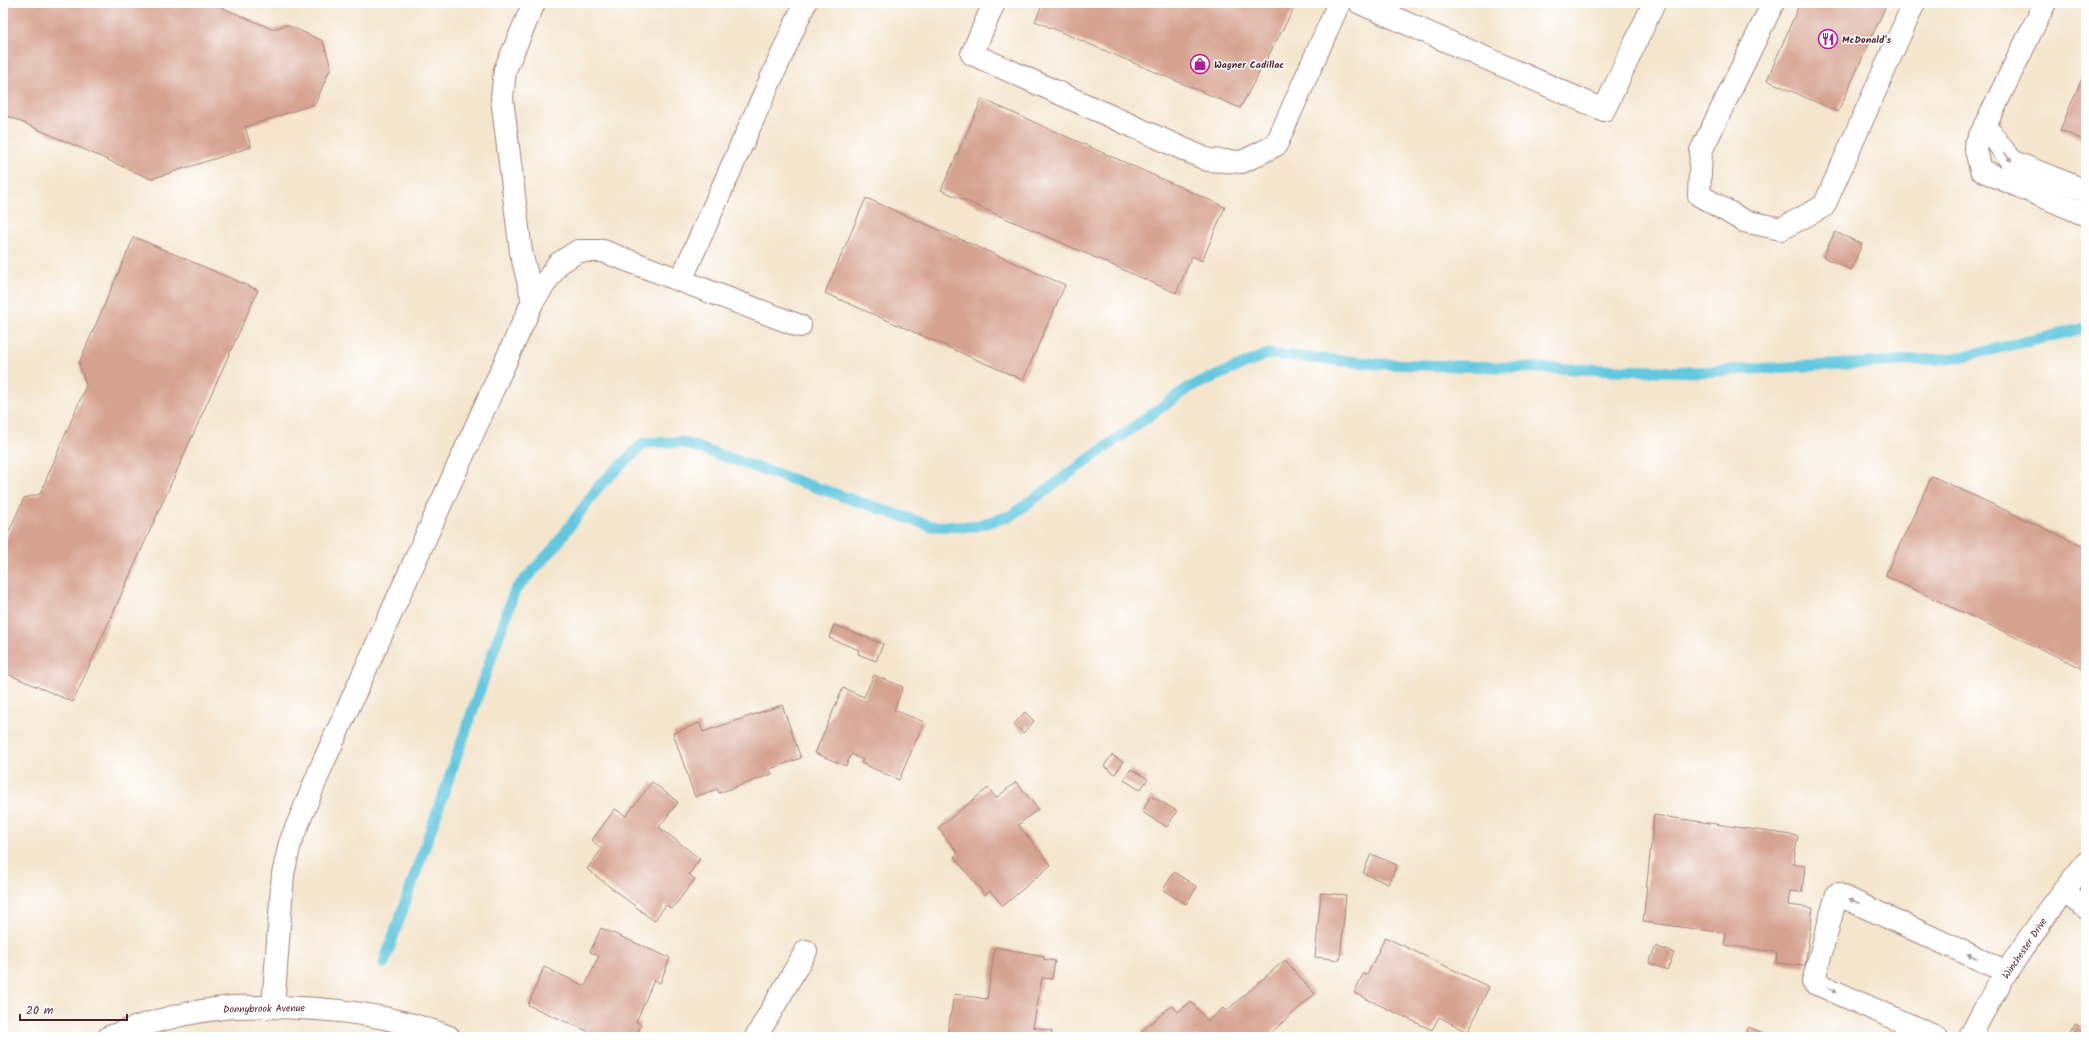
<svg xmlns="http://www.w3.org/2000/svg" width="2089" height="1040" font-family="Kalam,sans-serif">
	<rect width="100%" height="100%" fill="#fff"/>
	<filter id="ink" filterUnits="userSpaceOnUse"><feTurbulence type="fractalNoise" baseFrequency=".025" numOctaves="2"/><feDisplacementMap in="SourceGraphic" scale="8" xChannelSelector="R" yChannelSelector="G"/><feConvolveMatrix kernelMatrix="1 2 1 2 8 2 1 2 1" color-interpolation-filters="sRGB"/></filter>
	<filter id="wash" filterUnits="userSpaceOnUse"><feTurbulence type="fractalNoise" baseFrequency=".012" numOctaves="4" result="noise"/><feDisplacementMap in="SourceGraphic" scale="16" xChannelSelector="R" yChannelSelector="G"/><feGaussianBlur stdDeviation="0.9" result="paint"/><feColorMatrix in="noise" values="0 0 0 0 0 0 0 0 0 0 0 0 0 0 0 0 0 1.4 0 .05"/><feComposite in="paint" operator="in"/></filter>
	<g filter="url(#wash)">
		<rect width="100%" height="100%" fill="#f4e5cd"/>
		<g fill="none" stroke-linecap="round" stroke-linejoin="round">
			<path stroke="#62c8df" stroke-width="11" d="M 384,963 L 515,590 L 554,548 L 599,486 L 644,443 L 681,442 L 931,526 L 972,527 L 1010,516 L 1188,388 L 1268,354 L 1378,364 L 1697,372 L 1956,358 L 2086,328"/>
		</g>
		<g id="blocks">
			<g fill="#d6a290">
				<path d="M 3,3 L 216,3 L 216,5 L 272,29 L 287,25 L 323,41 L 331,67 L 315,104 L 245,127 L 251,147 L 151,179 L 3,114 Z"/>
				<path d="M 1043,3 L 1297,3 L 1240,108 L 1035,21 Z"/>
				<path d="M 1800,3 L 1887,3 L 1838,112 L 1767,80 Z"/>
				<path d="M 2086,69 L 2086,141 L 2060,130 Z"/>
				<path d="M 982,99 L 1225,207 L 1202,261 L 1192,256 L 1176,293 L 941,190 Z"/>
				<path d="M 866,198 L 1065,285 L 1023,380 L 825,293 Z"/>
				<path d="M 1835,232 L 1862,244 L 1851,270 L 1823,257 Z"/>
				<path d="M 134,237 L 258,290 L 73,702 L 3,672 L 3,545 L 24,498 L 40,494 L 86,386 L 79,363 Z"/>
				<path d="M 1932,476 L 2086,548 L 2086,670 L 1885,576 Z"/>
				<path d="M 834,625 L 883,644 L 876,661 L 858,654 L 859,650 L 829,638 Z"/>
				<path d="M 874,675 L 903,687 L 894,710 L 924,722 L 899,780 L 861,763 L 863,760 L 851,754 L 846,766 L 815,753 L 843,688 L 864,697 Z"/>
				<path d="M 782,705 L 801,758 L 770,769 L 772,774 L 719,793 L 717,789 L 695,797 L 673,733 L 700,723 L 703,732 Z"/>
				<path d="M 1025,712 L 1034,721 L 1023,733 L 1014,724 Z"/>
				<path d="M 1112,755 L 1123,762 L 1115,774 L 1104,766 Z"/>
				<path d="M 1131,769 L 1148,779 L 1140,790 L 1124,780 Z"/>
				<path d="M 652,782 L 678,802 L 659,827 L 700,859 L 689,874 L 695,879 L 672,909 L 666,905 L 654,921 L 587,869 L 602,849 L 592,840 L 615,809 L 626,816 Z"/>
				<path d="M 1016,782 L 1038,809 L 1018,825 L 1051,865 L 1003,906 L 990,891 L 985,895 L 954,857 L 958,853 L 938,828 L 988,788 L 996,798 Z"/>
				<path d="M 1151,796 L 1177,811 L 1167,827 L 1142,812 Z"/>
				<path d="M 1654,815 L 1798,836 L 1793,864 L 1805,866 L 1802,892 L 1790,891 L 1788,905 L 1813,908 L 1805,966 L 1776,963 L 1777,952 L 1724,945 L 1726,933 L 1643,922 Z"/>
				<path d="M 1371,854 L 1397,865 L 1388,884 L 1363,873 Z"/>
				<path d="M 1174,872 L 1197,887 L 1186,904 L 1163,890 Z"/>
				<path d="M 1321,893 L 1346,895 L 1340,960 L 1315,957 Z"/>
				<path d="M 601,928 L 670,958 L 660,983 L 654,980 L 636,1022 L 641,1024 L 636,1037 L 601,1037 L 528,1005 L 544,967 L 585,986 L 599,956 L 590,952 Z"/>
				<path d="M 1385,937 L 1489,987 L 1468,1032 L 1439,1017 L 1432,1030 L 1354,993 L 1363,974 L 1367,975 Z"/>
				<path d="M 1656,946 L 1674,953 L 1667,970 L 1649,963 Z"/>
				<path d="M 995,947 L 1044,956 L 1043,959 L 1055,961 L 1052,979 L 1042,978 L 1033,1027 L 1052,1031 L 1051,1037 L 947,1037 L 954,994 L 987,999 Z"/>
				<path d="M 1285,960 L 1315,994 L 1266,1037 L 1145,1037 L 1141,1032 L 1172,1005 L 1178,1012 L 1191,1002 L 1208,1021 L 1223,1008 L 1226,1011 Z"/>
				<path d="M 2075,1026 L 2086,1031 L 2086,1037 L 2070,1037 Z"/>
				<path d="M 1749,1027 L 1771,1037 L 1744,1037 Z"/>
			</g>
		</g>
	</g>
	<g filter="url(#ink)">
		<use href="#blocks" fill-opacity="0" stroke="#9f827c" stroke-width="1"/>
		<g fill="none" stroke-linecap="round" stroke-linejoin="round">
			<defs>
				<g id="minor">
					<path d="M 994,3 L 972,54 L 1208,160 L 1242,162 L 1276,145 L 1339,3"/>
					<path d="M 1360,3 L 1604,110 L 1654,3"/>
					<path d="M 1773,3 L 1701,151 L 1699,195 L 1744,221 L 1781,229 L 1824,206 L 1914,3"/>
					<path d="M 2045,3 L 1975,146 L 1981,170 L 2086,215"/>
					<path d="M 1985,125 L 2011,161 L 2086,191"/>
					<path d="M 681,280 L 805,3"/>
					<path d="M 533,301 L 521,252 L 502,98 L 505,70 L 534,3"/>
					<path d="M 2063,891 L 2086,908"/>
					<path d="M 273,1007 L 283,874 L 290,843 L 323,763 L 533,301 L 558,264 L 578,251 L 603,251 L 800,326"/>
					<path d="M 109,1037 C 146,1023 185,1012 224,1008 C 237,1006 251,1007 264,1007 C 326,1007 391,1014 449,1037"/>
					<path d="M 756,1037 L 806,951"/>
					<path d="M 1936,1037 L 1813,982 L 1837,894 L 2007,972"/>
					<path d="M 1970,1037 C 2001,975 2042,917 2086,863"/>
				</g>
			</defs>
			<use href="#minor" stroke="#9f827c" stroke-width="24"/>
			<use href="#minor" stroke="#fff" stroke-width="22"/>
		</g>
		<defs><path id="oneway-solid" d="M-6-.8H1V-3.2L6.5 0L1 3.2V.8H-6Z"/></defs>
		<g fill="#ae9aa0">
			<use href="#oneway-solid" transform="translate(2008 157) rotate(51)"/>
			<use href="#oneway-solid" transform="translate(1854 901) rotate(-155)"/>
			<use href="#oneway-solid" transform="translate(1972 956) rotate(-155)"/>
			<use href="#oneway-solid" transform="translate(1832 990) rotate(24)"/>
		</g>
	</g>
	<defs>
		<symbol id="restaurant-ring" viewBox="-11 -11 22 22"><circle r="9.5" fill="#fff" stroke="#b5179e" stroke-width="1.5"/><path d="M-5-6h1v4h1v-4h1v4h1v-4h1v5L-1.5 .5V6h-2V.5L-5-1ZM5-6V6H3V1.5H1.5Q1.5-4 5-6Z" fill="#b5179e"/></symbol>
		<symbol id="shop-ring" viewBox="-11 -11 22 22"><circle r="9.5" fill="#fff" stroke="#b5179e" stroke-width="1.5"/><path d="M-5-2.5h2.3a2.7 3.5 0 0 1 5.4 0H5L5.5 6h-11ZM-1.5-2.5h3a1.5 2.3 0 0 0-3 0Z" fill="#b5179e"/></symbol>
	</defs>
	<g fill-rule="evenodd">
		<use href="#restaurant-ring" x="1817" y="28" width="22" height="22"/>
		<use href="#shop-ring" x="1189" y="53" width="22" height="22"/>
	</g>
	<g text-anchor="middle" stroke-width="3" stroke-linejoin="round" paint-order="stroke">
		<g font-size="10" font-weight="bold" fill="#4a1f2b" stroke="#fff" text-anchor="start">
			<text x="1842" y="43">McDonald's</text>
			<text x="1214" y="68">Wagner Cadillac</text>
		</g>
		<g font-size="10" fill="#4a1f2b" stroke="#fff">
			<text transform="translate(2024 948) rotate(-56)" y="4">Winchester Drive</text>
			<text transform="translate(264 1008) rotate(-1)" y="4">Donnybrook Avenue</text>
		</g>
	</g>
	<rect width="2089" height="1040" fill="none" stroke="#fff" stroke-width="16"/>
	<path d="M20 1014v6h107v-6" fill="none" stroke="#4a1f2b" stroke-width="2"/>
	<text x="26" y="1014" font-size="12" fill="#4a1f2b" stroke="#ffffff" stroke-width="3" paint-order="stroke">20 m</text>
</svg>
